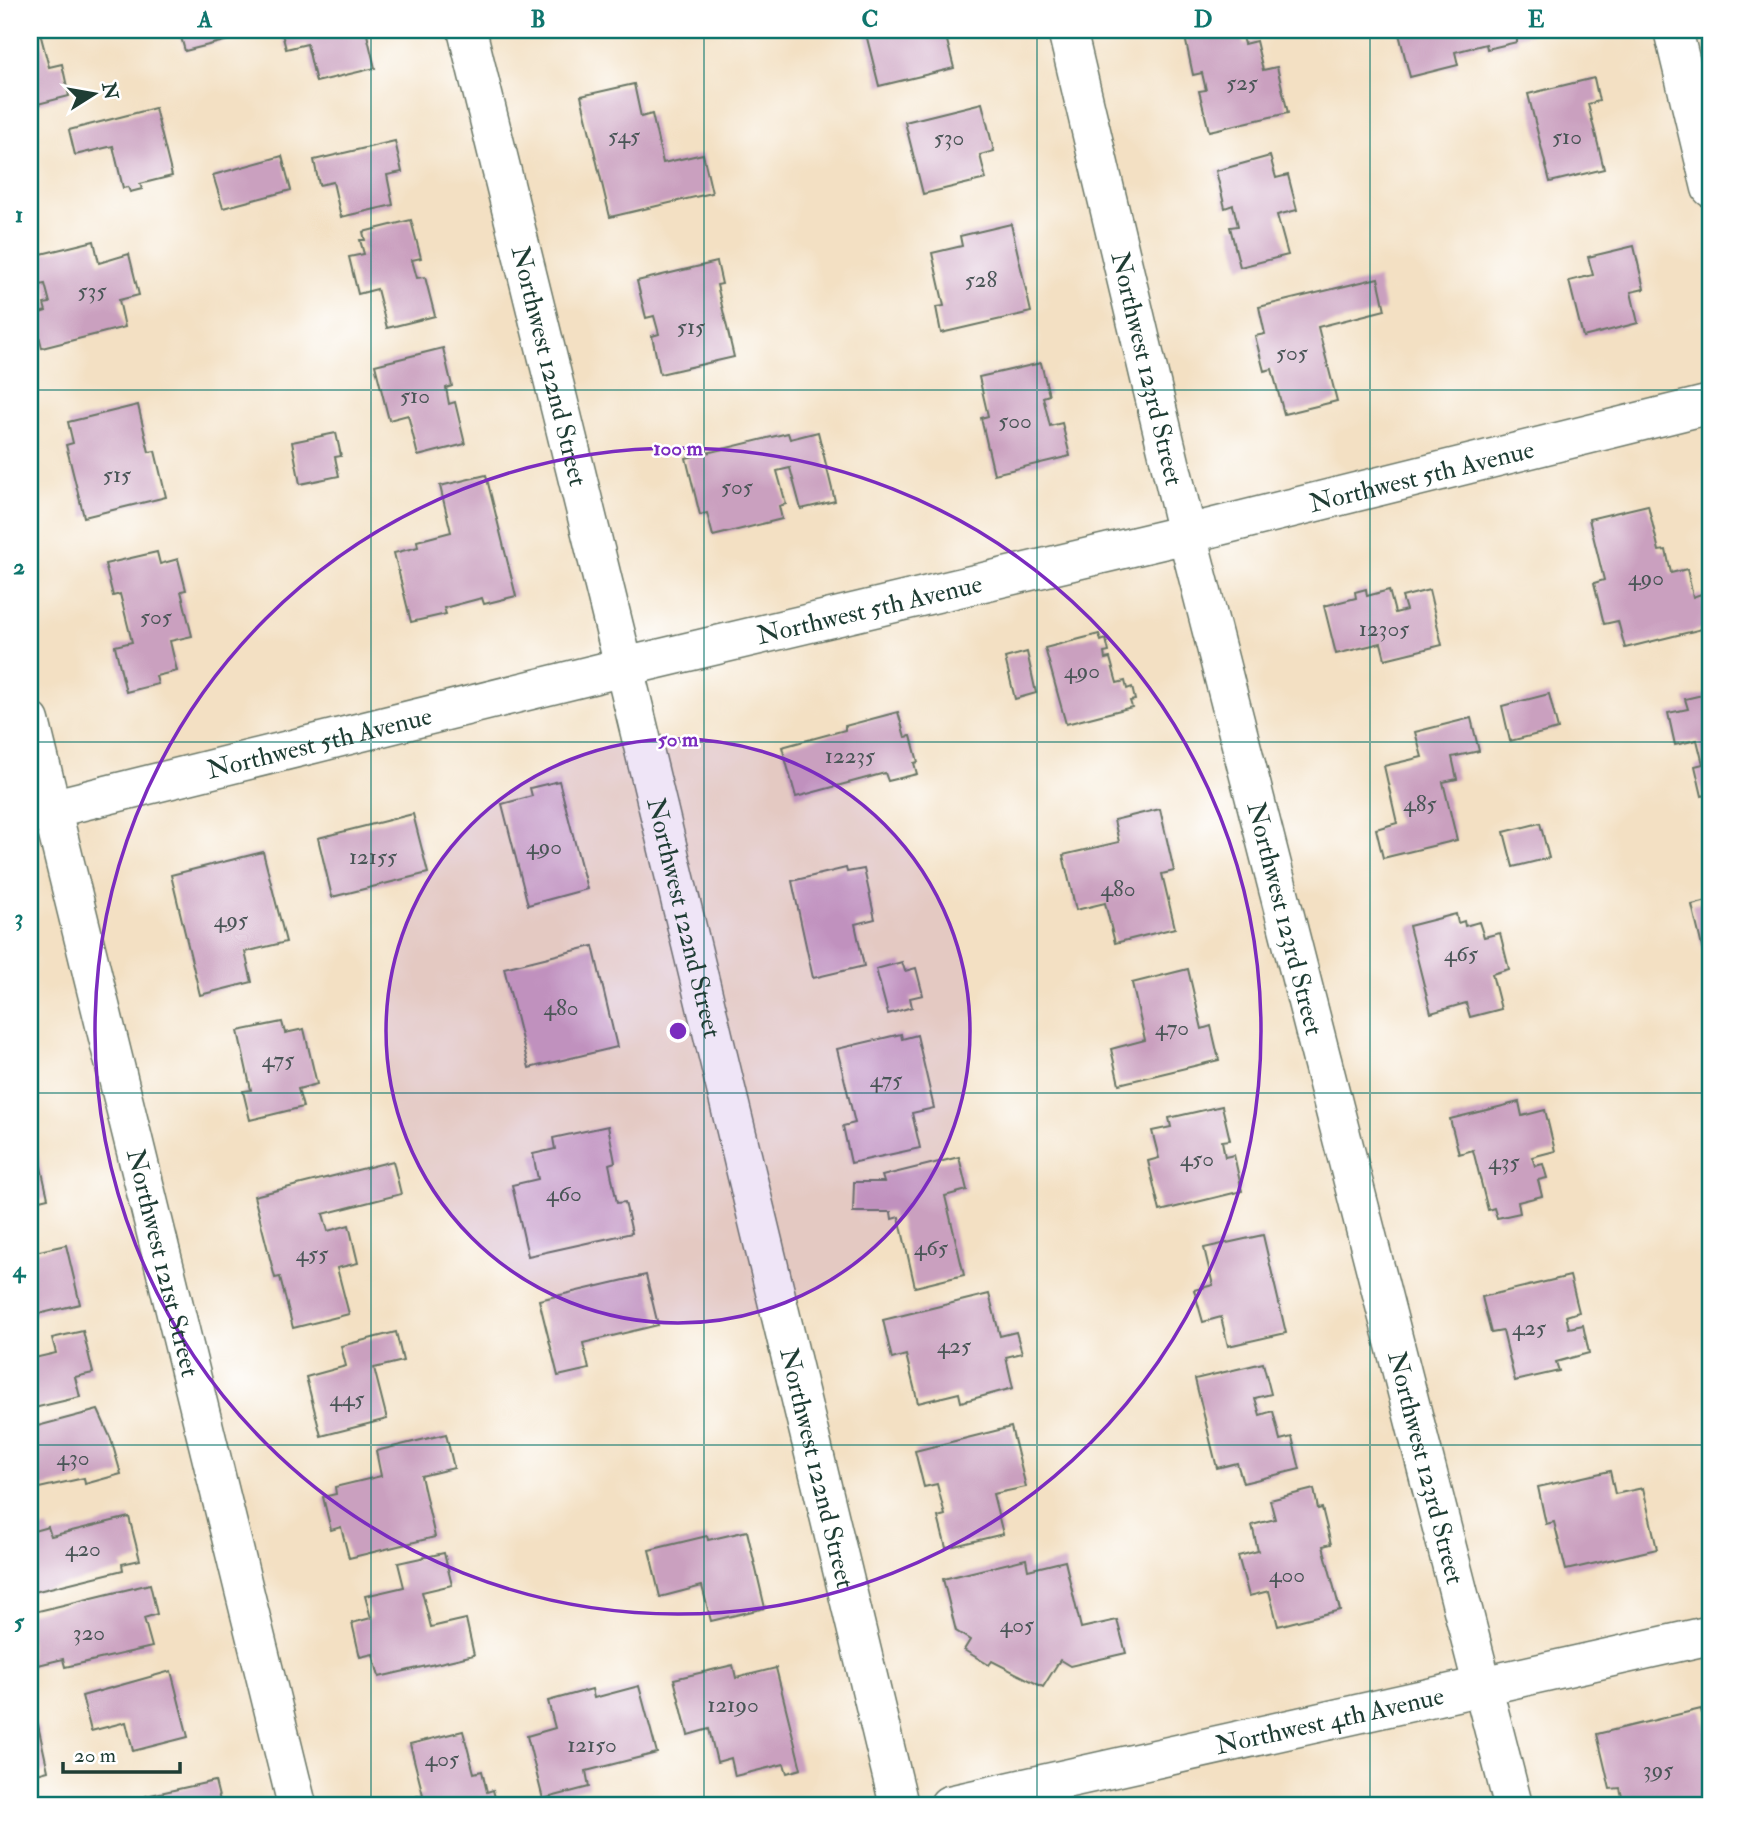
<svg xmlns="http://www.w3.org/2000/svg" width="1741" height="1835" font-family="'IM FELL Double Pica',serif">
	<rect width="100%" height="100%" fill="#fff"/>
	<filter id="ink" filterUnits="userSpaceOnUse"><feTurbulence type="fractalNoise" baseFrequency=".0143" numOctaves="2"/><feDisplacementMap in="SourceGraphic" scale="14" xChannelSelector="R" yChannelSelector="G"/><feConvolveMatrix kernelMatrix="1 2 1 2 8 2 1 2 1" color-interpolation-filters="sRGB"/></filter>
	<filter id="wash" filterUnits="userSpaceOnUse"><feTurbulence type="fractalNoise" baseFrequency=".00686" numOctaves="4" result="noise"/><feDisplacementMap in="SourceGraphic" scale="28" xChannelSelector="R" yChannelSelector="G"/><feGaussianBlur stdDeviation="1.57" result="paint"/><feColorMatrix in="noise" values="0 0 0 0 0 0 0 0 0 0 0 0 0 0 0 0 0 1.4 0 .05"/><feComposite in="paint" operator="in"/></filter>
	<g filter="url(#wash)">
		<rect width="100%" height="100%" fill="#f3e0c3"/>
		<g id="blocks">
			<g fill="#caa0bf">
				<path d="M 179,30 L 251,30 L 252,34 L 185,51 Z"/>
				<path d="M 281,30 L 366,30 L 375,68 L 316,82 L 307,44 L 286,49 Z"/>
				<path d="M 865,30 L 938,30 L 940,38 L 946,37 L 954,68 L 879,86 Z"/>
				<path d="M 1218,30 L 1240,30 L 1244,44 L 1256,41 L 1263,70 L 1277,67 L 1288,113 L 1209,131 L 1199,91 L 1206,90 L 1202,73 L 1193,75 L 1185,37 Z"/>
				<path d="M 1398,30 L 1542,30 L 1542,31 L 1517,37 L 1517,42 L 1487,49 L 1486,44 L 1455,52 L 1458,65 L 1410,77 Z"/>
				<path d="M 40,33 L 49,67 L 62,64 L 69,96 L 30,106 L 30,36 Z"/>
				<path d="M 1594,78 L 1599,101 L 1588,104 L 1604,169 L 1550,182 L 1528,94 Z"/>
				<path d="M 634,84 L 641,117 L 652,114 L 663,163 L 703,154 L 712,193 L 610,217 L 581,96 Z"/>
				<path d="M 982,103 L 994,151 L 980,155 L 986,179 L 923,194 L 905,122 Z"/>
				<path d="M 155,108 L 172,176 L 140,184 L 142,189 L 130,192 L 128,187 L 123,188 L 113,146 L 75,155 L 69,130 Z"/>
				<path d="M 395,141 L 402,172 L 387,175 L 393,205 L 341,217 L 333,182 L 319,185 L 314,160 Z"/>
				<path d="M 282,156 L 291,190 L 223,208 L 213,175 Z"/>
				<path d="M 1270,156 L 1276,178 L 1288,175 L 1297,210 L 1277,215 L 1288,255 L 1240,267 L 1230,227 L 1238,226 L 1233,205 L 1225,208 L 1216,171 Z"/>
				<path d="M 411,220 L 421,258 L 412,260 L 417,278 L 425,277 L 435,316 L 387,328 L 377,289 L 358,294 L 349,257 L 364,254 L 360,240 L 365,240 L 363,232 Z"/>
				<path d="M 1011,224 L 1031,312 L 941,333 L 936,307 L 944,306 L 932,253 L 962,246 L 960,236 Z"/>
				<path d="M 94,241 L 99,263 L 129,254 L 139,295 L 119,300 L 125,327 L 42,348 L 34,315 L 46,311 L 44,304 L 50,303 L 45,284 L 40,285 L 33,256 Z"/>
				<path d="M 1634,246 L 1644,289 L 1631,292 L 1638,323 L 1583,337 L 1569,281 L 1593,275 L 1588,257 Z"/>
				<path d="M 717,262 L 722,284 L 717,285 L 734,357 L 660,374 L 652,336 L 659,334 L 654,316 L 646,318 L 637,281 Z"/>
				<path d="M 1378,278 L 1385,310 L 1318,327 L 1337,401 L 1284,414 L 1272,369 L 1264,371 L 1255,336 L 1265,334 L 1259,307 Z"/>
				<path d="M 443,348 L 452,386 L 446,388 L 449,404 L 455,402 L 465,444 L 418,456 L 408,415 L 389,420 L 375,365 Z"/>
				<path d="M 1041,363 L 1049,395 L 1043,397 L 1050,426 L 1062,423 L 1070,456 L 994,474 L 981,418 L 988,416 L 979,377 Z"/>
				<path d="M 138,405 L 149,452 L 155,451 L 166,497 L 84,517 L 66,445 L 73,443 L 68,422 Z"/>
				<path d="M 818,432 L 835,501 L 801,509 L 790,468 L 777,471 L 786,504 L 779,506 L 782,519 L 713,536 L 707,513 L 700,515 L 686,458 L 788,433 L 790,439 Z"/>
				<path d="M 336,433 L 341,456 L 335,457 L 339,476 L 300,484 L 292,442 Z"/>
				<path d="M 486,475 L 516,596 L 484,604 L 482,598 L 444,608 L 446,614 L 411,622 L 394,553 L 418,547 L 417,541 L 451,532 L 440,486 Z"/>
				<path d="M 1648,505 L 1659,551 L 1666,550 L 1671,573 L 1687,569 L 1693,597 L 1701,594 L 1710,627 L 1625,648 L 1618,621 L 1604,624 L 1594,583 L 1604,580 L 1589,519 Z"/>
				<path d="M 157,552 L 160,564 L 178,559 L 186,590 L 181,591 L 192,636 L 170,641 L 177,671 L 156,676 L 158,684 L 126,692 L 115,646 L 132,642 L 120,594 L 113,596 L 105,564 Z"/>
				<path d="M 1366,589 L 1367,596 L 1389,590 L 1395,613 L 1406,610 L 1402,597 L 1429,590 L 1442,645 L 1385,659 L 1381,643 L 1336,654 L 1324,606 L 1356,598 L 1355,592 Z"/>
				<path d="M 1099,634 L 1101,641 L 1106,639 L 1109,652 L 1104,653 L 1105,659 L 1110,658 L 1117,683 L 1125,681 L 1127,689 L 1132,687 L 1135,700 L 1130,701 L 1132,707 L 1066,724 L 1045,648 Z"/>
				<path d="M 1027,652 L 1036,693 L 1015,699 L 1005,658 Z"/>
				<path d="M 1711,693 L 1711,794 L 1702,796 L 1695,766 L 1703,764 L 1697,740 L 1675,745 L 1668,713 L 1688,709 L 1685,699 Z"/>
				<path d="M 1549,694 L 1558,729 L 1510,741 L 1502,706 Z"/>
				<path d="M 898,712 L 905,737 L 911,736 L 918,762 L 914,763 L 917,774 L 888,781 L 885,773 L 796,797 L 782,747 L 845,730 L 845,726 Z"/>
				<path d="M 1471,718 L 1479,751 L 1452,757 L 1457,779 L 1443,782 L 1457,840 L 1383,858 L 1376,829 L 1397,823 L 1384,766 L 1422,757 L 1415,732 Z"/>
				<path d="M 559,781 L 587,889 L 528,905 L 502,804 L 532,796 L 530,788 Z"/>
				<path d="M 1160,809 L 1174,871 L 1162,874 L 1175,928 L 1115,943 L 1105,903 L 1076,910 L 1063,855 L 1119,842 L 1114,820 Z"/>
				<path d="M 413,814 L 428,873 L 332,897 L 318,838 Z"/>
				<path d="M 1540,823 L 1549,858 L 1513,867 L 1504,832 Z"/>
				<path d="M 263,852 L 286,942 L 245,952 L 252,982 L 200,995 L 171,875 Z"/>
				<path d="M 846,868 L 847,872 L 864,869 L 875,919 L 855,924 L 864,966 L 813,978 L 792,881 Z"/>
				<path d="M 1711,900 L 1711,949 L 1703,951 L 1692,905 Z"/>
				<path d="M 1456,914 L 1458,923 L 1464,921 L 1465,926 L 1479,922 L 1484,937 L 1500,933 L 1509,969 L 1492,974 L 1501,1009 L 1470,1017 L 1466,1003 L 1431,1013 L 1409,926 Z"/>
				<path d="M 593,946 L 617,1047 L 529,1068 L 504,968 Z"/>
				<path d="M 902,962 L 905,971 L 916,968 L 923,995 L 910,998 L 912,1007 L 888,1014 L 876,969 Z"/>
				<path d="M 1188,969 L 1202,1029 L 1211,1026 L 1219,1060 L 1119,1084 L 1111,1049 L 1145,1040 L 1132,983 Z"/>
				<path d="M 282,1022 L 285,1033 L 304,1029 L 317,1084 L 298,1089 L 303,1107 L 250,1120 L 243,1091 L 251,1090 L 238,1031 Z"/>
				<path d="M 901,1034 L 902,1039 L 917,1035 L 934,1108 L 912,1113 L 920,1148 L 851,1163 L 843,1126 L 855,1123 L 837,1049 Z"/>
				<path d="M 1519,1102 L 1522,1116 L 1545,1110 L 1555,1151 L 1532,1157 L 1535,1166 L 1543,1164 L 1547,1178 L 1538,1180 L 1542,1196 L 1518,1202 L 1520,1213 L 1497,1218 L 1494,1208 L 1488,1210 L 1473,1150 L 1459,1154 L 1450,1119 Z"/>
				<path d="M 1222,1106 L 1230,1140 L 1222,1141 L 1225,1157 L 1234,1155 L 1242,1191 L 1160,1211 L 1148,1161 L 1159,1158 L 1152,1131 L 1171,1127 L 1169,1118 Z"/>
				<path d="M 608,1126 L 615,1162 L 609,1164 L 617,1203 L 625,1202 L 632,1233 L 528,1256 L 512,1185 L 538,1179 L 533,1154 L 555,1149 L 553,1138 Z"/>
				<path d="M 33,1132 L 48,1198 L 31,1202 L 36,1225 L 30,1227 L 30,1133 Z"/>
				<path d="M 959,1157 L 967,1190 L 945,1196 L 964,1275 L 915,1287 L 899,1217 L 892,1219 L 891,1212 L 853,1212 L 854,1182 L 884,1182 L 882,1176 Z"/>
				<path d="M 393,1161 L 401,1194 L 323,1214 L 328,1231 L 349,1225 L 358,1263 L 337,1268 L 349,1314 L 293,1328 L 280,1277 L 275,1278 L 254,1196 Z"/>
				<path d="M 1263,1235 L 1286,1333 L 1228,1346 L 1221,1317 L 1203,1322 L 1194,1290 L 1213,1285 L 1204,1248 Z"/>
				<path d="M 66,1245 L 80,1304 L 30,1316 L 30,1253 Z"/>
				<path d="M 646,1275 L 658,1325 L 583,1343 L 589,1369 L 558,1376 L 539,1300 Z"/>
				<path d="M 1570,1276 L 1579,1312 L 1566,1316 L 1569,1328 L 1583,1325 L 1589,1353 L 1556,1362 L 1559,1371 L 1515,1381 L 1503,1331 L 1491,1333 L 1482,1297 Z"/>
				<path d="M 989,1294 L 1000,1336 L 1016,1332 L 1022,1353 L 1006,1357 L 1013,1388 L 961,1402 L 959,1393 L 918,1403 L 906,1355 L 892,1359 L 883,1320 Z"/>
				<path d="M 83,1331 L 93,1373 L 75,1377 L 80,1397 L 30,1409 L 30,1359 L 56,1353 L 52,1338 Z"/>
				<path d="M 396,1332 L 403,1361 L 374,1368 L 387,1419 L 321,1436 L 306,1377 L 346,1366 L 341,1346 Z"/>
				<path d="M 1263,1363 L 1271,1394 L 1255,1398 L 1260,1415 L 1273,1411 L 1280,1440 L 1292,1437 L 1300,1469 L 1243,1483 L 1237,1463 L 1217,1468 L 1195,1379 Z"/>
				<path d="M 98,1410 L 111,1439 L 121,1474 L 85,1484 L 84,1478 L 30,1490 L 30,1428 Z"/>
				<path d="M 1011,1427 L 1026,1487 L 993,1494 L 1003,1534 L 946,1548 L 938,1517 L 945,1515 L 937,1484 L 924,1487 L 915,1451 Z"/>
				<path d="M 446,1434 L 454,1468 L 421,1476 L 435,1537 L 349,1558 L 341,1527 L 331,1530 L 323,1497 L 336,1494 L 335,1487 L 381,1476 L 376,1451 Z"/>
				<path d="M 1610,1471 L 1615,1494 L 1643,1488 L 1657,1549 L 1566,1570 L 1554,1522 L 1546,1524 L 1538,1487 Z"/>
				<path d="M 1314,1489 L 1318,1509 L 1322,1508 L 1331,1544 L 1323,1546 L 1340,1610 L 1278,1626 L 1269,1591 L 1249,1596 L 1238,1556 L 1258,1551 L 1252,1525 L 1275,1519 L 1270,1500 Z"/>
				<path d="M 129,1517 L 140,1560 L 122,1564 L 123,1570 L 30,1593 L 30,1532 L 48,1527 L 51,1536 Z"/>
				<path d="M 747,1531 L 765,1608 L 711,1621 L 702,1586 L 660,1597 L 649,1550 L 707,1536 L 708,1540 Z"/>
				<path d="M 444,1553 L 452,1585 L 422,1592 L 431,1627 L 466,1619 L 474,1655 L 379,1677 L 373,1654 L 360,1657 L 352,1623 L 371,1618 L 365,1596 L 404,1587 L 398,1563 Z"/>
				<path d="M 1026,1559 L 1028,1570 L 1065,1561 L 1081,1628 L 1117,1620 L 1126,1653 L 1070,1666 L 1060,1660 L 1043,1687 L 992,1661 L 989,1665 L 964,1650 L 970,1640 L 956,1631 L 943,1579 Z"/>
				<path d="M 150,1584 L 157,1614 L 144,1618 L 152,1647 L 65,1667 L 63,1659 L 30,1667 L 30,1613 Z"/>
				<path d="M 733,1665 L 736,1678 L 776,1668 L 801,1769 L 787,1773 L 784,1764 L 735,1776 L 731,1758 L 717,1762 L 709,1729 L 688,1735 L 674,1679 Z"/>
				<path d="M 171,1671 L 188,1737 L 133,1751 L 126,1722 L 91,1731 L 82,1696 Z"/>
				<path d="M 639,1686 L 657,1753 L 586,1771 L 589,1787 L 543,1799 L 527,1736 L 555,1728 L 548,1701 L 592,1689 L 594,1698 Z"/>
				<path d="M 30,1708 L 35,1726 L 38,1725 L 48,1771 L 30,1776 Z"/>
				<path d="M 1701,1709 L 1711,1750 L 1711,1805 L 1624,1805 L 1620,1788 L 1610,1789 L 1597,1734 Z"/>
				<path d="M 463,1731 L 474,1773 L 482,1771 L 487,1792 L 493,1790 L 497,1805 L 404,1805 L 418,1801 L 417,1796 L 423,1795 L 410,1744 Z"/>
				<path d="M 215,1781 L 221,1805 L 148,1805 L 146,1796 Z"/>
			</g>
		</g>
	</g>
	<g filter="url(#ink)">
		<use href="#blocks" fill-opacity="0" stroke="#697666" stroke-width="2"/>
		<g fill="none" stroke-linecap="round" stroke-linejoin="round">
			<defs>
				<g id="minor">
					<path id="s1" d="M 467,30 L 624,667 L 899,1805"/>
					<path id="s2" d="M 1067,30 L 1187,534 L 1513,1805"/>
					<path d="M 1673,30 L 1711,188"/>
					<path id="s3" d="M 30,721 L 297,1805"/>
					<path id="s4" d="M 30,814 L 624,667 L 1187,534 L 1711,404"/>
					<path id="s5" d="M 949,1805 L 1711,1635"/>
				</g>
			</defs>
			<use href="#minor" stroke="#697666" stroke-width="41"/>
			<use href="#minor" stroke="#fff" stroke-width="38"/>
		</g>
	</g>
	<path fill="none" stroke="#0f766e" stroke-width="2" stroke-opacity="0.55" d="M 371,30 L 371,1805M 704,30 L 704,1805M 1037,30 L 1037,1805M 1370,30 L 1370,1805M 30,390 L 1711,390M 30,742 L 1711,742M 30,1093 L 1711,1093M 30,1445 L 1711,1445"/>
	<circle cx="678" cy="1031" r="292" fill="#7b2cbf" fill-opacity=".12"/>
	<g fill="none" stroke="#7b2cbf" stroke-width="3.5">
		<circle cx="678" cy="1031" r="292"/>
		<circle cx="678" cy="1031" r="583"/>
	</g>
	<g text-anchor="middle" stroke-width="5" stroke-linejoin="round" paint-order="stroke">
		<g font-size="23" fill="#4a5657">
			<text x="1242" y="90">525</text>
			<text x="624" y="143">545</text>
			<text x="1567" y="144">510</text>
			<text x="949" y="145">530</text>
			<text x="981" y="287">528</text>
			<text x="92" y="298">535</text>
			<text x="691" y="334">515</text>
			<text x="1292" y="360">505</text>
			<text x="415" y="403">510</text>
			<text x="1015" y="428">500</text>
			<text x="117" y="482">515</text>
			<text x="737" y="494">505</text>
			<text x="1646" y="585">490</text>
			<text x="156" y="624">505</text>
			<text x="1384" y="636">12305</text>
			<text x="1082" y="678">490</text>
			<text x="850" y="763">12235</text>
			<text x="1420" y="811">485</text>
			<text x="544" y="854">490</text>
			<text x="373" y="864">12155</text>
			<text x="1118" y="896">480</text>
			<text x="231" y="927">495</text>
			<text x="1461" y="961">465</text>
			<text x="561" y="1015">480</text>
			<text x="1172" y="1035">470</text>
			<text x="278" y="1067">475</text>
			<text x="886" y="1087">475</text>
			<text x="1197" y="1166">450</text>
			<text x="1504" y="1169">435</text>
			<text x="564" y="1201">460</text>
			<text x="931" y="1255">465</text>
			<text x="312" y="1261">455</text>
			<text x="1529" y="1335">425</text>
			<text x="954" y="1353">425</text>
			<text x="347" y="1406">445</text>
			<text x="73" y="1465">430</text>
			<text x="83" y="1556">420</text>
			<text x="1287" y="1582">400</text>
			<text x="1017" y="1632">405</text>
			<text x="89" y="1640">320</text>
			<text x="733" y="1712">12190</text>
			<text x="592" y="1752">12150</text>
			<text x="442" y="1766">405</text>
			<text x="1658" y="1777">395</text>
		</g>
		<g font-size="26" fill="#1f3d34" stroke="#fff">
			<text dy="9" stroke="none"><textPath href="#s1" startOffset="346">Northwest 122nd Street</textPath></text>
			<text dy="9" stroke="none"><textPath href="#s2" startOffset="348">Northwest 123rd Street</textPath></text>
			<text dy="9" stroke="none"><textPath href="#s4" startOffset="1432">Northwest 5th Avenue</textPath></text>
			<text dy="9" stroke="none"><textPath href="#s4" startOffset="864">Northwest 5th Avenue</textPath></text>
			<text dy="9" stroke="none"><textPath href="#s4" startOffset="298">Northwest 5th Avenue</textPath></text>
			<text dy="9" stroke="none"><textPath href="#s1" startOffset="914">Northwest 122nd Street</textPath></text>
			<text dy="9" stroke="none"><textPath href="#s2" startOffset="915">Northwest 123rd Street</textPath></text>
			<text dy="9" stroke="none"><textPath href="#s3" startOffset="558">Northwest 121st Street</textPath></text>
			<text dy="9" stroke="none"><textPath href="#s1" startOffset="1480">Northwest 122nd Street</textPath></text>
			<text dy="9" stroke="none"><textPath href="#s2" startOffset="1482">Northwest 123rd Street</textPath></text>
			<text dy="9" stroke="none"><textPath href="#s5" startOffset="390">Northwest 4th Avenue</textPath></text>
		</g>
	</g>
	<circle cx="678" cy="1031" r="10" fill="#7b2cbf" stroke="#fff" stroke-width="3.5"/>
	<g font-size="21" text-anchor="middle" font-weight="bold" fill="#7b2cbf" stroke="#fff" stroke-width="5" stroke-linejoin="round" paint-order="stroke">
		<text x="678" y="455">100 m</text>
		<text x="678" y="746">50 m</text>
	</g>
	<rect width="1741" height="1835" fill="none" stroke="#fff" stroke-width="77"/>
	<g transform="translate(94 94) rotate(79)" stroke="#ffffff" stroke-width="5" paint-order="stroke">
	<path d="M0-5L12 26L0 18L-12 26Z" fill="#1f3d34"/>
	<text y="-10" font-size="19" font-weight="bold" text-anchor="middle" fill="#1f3d34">N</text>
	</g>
	<path d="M63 1762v10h117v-10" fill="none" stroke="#1f3d34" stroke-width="3.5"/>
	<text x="74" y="1762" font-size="21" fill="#1f3d34" stroke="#ffffff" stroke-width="5" paint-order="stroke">20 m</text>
	<rect x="38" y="38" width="1664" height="1759" fill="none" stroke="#0f766e" stroke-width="2.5"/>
	<g font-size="23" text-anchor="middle" font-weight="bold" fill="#0f766e">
		<text x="205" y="27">A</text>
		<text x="538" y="27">B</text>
		<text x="870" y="27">C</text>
		<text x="1203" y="27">D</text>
		<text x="1536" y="27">E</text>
		<text x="19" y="222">1</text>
		<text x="19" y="574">2</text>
		<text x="19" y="925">3</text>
		<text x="19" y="1277">4</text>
		<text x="19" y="1629">5</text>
	</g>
</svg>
